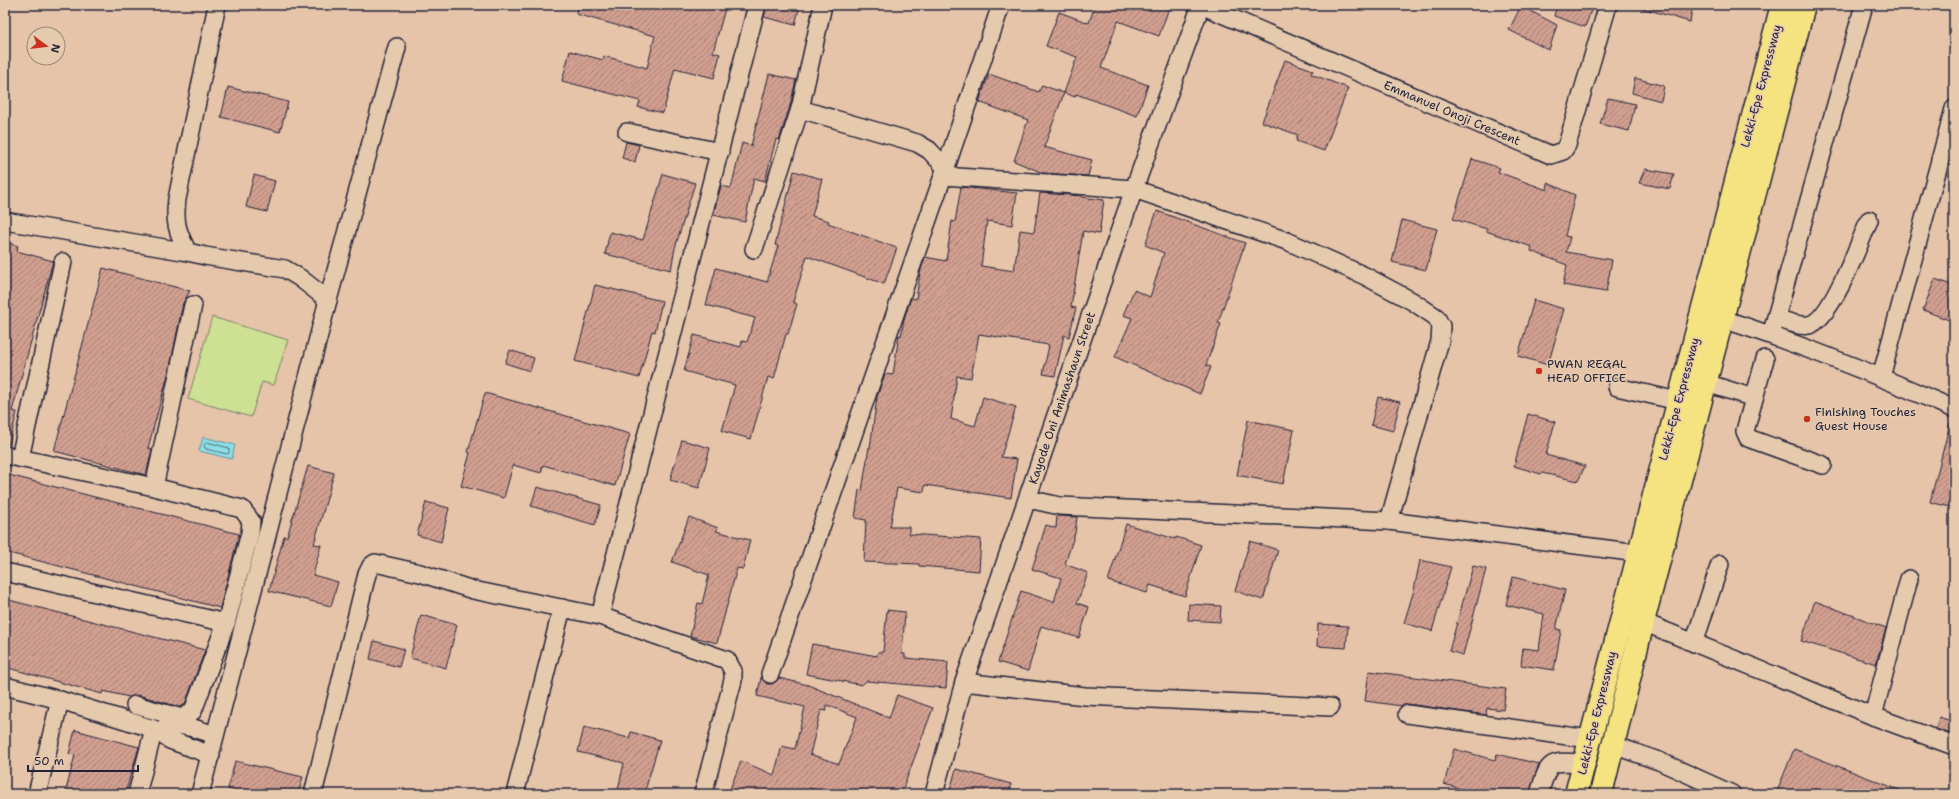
<svg xmlns="http://www.w3.org/2000/svg" width="1959" height="799" font-family="'Shantell Sans',sans-serif">
	<defs>
		<pattern id="building-hatch" width="6" height="6" patternUnits="userSpaceOnUse"><rect width="6" height="6" fill="#d19f90"/><path d="M-1 1l2-2M0 6l6-6M5 7l2-2" fill="none" stroke="#a98177"/></pattern>
	</defs>
	<rect width="100%" height="100%" fill="#e6c4a9"/>
	<filter id="ink" filterUnits="userSpaceOnUse"><feTurbulence type="fractalNoise" baseFrequency=".025" numOctaves="2"/><feDisplacementMap in="SourceGraphic" scale="8" xChannelSelector="R" yChannelSelector="G"/><feConvolveMatrix kernelMatrix="1 2 1 2 8 2 1 2 1" color-interpolation-filters="sRGB"/></filter>
	<g filter="url(#ink)">
		<path fill="#cde094" stroke="#788168" d="M 212,317 L 288,340 L 274,385 L 262,382 L 251,417 L 188,399 Z"/>
		<path fill="#8ddee6" stroke="#6293a2" d="M 203,437 L 235,445 L 232,459 L 199,451 Z"/>
		<g fill="none" stroke-linecap="round" stroke-linejoin="round">
			<path stroke="#4d6d7f" stroke-width="1" d="M 207,442 L 229,448 L 229,453 L 227,454 L 206,449 L 204,446 Z"/>
		</g>
		<g fill="url(#building-hatch)" stroke="#22223b" fill-rule="evenodd">
			<path d="M 579,5 L 726,5 L 713,52 L 720,54 L 714,78 L 675,68 L 663,113 L 638,107 L 640,101 L 562,81 L 570,51 L 603,60 L 604,56 L 647,68 L 655,36 L 576,14 Z"/>
			<path d="M 767,5 L 800,5 L 795,25 L 764,17 Z"/>
			<path d="M 1095,5 L 1170,5 L 1159,36 L 1118,21 L 1101,68 L 1148,85 L 1137,116 L 1076,94 L 1075,97 L 1064,93 L 1077,57 L 1046,46 L 1059,12 L 1089,23 Z"/>
			<path d="M 1557,5 L 1593,5 L 1585,27 L 1554,16 Z"/>
			<path d="M 1642,5 L 1693,5 L 1690,22 L 1642,8 Z"/>
			<path d="M 1521,6 L 1557,25 L 1549,50 L 1509,30 Z"/>
			<path d="M 1285,60 L 1313,70 L 1311,74 L 1348,88 L 1324,151 L 1296,141 L 1298,135 L 1262,122 Z"/>
			<path d="M 769,74 L 796,80 L 790,106 L 779,140 L 776,139 L 765,181 L 754,178 L 745,222 L 713,215 L 721,186 L 731,188 L 742,143 L 751,146 Z"/>
			<path d="M 989,74 L 1039,92 L 1042,85 L 1064,93 L 1044,147 L 1092,160 L 1088,176 L 1043,173 L 1014,161 L 1028,120 L 979,102 Z"/>
			<path d="M 1635,78 L 1664,86 L 1661,101 L 1632,93 Z"/>
			<path d="M 228,87 L 288,102 L 280,132 L 221,117 Z"/>
			<path d="M 1608,98 L 1635,104 L 1629,131 L 1600,124 Z"/>
			<path d="M 626,142 L 639,145 L 635,162 L 622,158 Z"/>
			<path d="M 1472,159 L 1500,168 L 1498,172 L 1547,190 L 1548,183 L 1575,195 L 1565,236 L 1570,237 L 1566,252 L 1612,260 L 1606,292 L 1563,285 L 1567,265 L 1531,251 L 1532,247 L 1486,231 L 1487,229 L 1453,219 Z"/>
			<path d="M 1645,169 L 1674,174 L 1670,189 L 1639,183 Z"/>
			<path d="M 794,171 L 822,179 L 812,216 L 829,221 L 828,223 L 897,248 L 884,284 L 807,256 L 793,302 L 797,304 L 788,334 L 786,334 L 774,379 L 768,377 L 751,439 L 722,431 L 735,385 L 684,371 L 694,335 L 741,347 L 742,341 L 747,342 L 755,318 L 706,305 L 716,268 L 767,282 L 778,246 L 775,245 Z"/>
			<path d="M 663,174 L 695,183 L 675,248 L 671,270 L 605,254 L 610,232 L 643,240 Z"/>
			<path d="M 254,175 L 275,181 L 267,212 L 246,207 Z"/>
			<path d="M 961,187 L 1017,193 L 1012,225 L 987,221 L 981,266 L 1014,271 L 1020,230 L 1034,232 L 1040,193 L 1083,196 L 1082,197 L 1104,200 L 1099,234 L 1083,231 L 1071,307 L 1076,308 L 1069,337 L 1064,335 L 1055,376 L 1043,374 L 1049,345 L 979,334 L 971,378 L 957,376 L 951,419 L 975,426 L 983,397 L 1016,407 L 1001,457 L 1017,459 L 1011,498 L 925,485 L 924,492 L 897,488 L 890,527 L 909,527 L 909,534 L 981,539 L 979,571 L 919,566 L 919,564 L 864,562 L 866,520 L 855,518 L 859,490 L 862,491 L 869,447 L 870,448 L 877,397 L 885,374 L 893,375 L 899,335 L 901,336 L 904,319 L 911,298 L 916,299 L 920,273 L 925,257 L 946,261 L 952,221 L 955,222 Z"/>
			<path d="M 1157,211 L 1245,243 L 1218,323 L 1221,324 L 1206,365 L 1211,367 L 1200,394 L 1115,357 L 1132,318 L 1123,315 L 1134,290 L 1150,297 L 1164,253 L 1145,245 Z"/>
			<path d="M 1402,220 L 1437,229 L 1426,270 L 1392,262 Z"/>
			<path d="M 5,242 L 18,246 L 17,251 L 53,261 L 12,411 L 17,412 L 9,444 L 5,443 Z"/>
			<path d="M 103,268 L 190,291 L 183,303 L 170,367 L 148,448 L 152,449 L 146,475 L 54,451 Z"/>
			<path d="M 1935,279 L 1954,286 L 1954,322 L 1923,310 Z"/>
			<path d="M 595,285 L 662,301 L 655,332 L 652,331 L 639,378 L 575,361 Z"/>
			<path d="M 1534,300 L 1564,309 L 1548,365 L 1518,356 Z"/>
			<path d="M 510,350 L 534,358 L 530,371 L 505,363 Z"/>
			<path d="M 485,393 L 630,434 L 615,486 L 543,465 L 541,473 L 513,465 L 504,498 L 461,486 L 470,453 L 468,452 Z"/>
			<path d="M 1378,397 L 1400,402 L 1393,431 L 1371,425 Z"/>
			<path d="M 1528,414 L 1555,422 L 1546,455 L 1585,466 L 1578,481 L 1542,473 L 1541,474 L 1514,466 Z"/>
			<path d="M 1248,420 L 1294,430 L 1283,484 L 1237,475 Z"/>
			<path d="M 1950,423 L 1954,423 L 1954,508 L 1930,502 Z"/>
			<path d="M 682,440 L 710,448 L 699,488 L 670,480 Z"/>
			<path d="M 308,466 L 334,473 L 314,544 L 321,545 L 313,575 L 338,582 L 331,606 L 269,591 L 284,536 L 287,537 Z"/>
			<path d="M 5,474 L 239,534 L 220,608 L 5,552 Z"/>
			<path d="M 537,487 L 601,505 L 595,525 L 531,506 Z"/>
			<path d="M 426,502 L 449,508 L 441,542 L 417,535 Z"/>
			<path d="M 1057,516 L 1077,517 L 1075,533 L 1065,564 L 1088,573 L 1077,603 L 1089,607 L 1079,638 L 1041,626 L 1028,671 L 998,662 L 1021,591 L 1054,602 L 1061,578 L 1032,569 L 1046,525 L 1056,528 Z"/>
			<path d="M 689,517 L 718,528 L 716,531 L 750,540 L 743,569 L 737,568 L 717,643 L 690,636 L 698,603 L 702,604 L 709,575 L 672,562 Z"/>
			<path d="M 1126,524 L 1175,539 L 1176,537 L 1201,545 L 1185,596 L 1150,585 L 1147,593 L 1108,581 Z"/>
			<path d="M 1250,541 L 1278,550 L 1263,600 L 1235,591 Z"/>
			<path d="M 1420,560 L 1451,567 L 1432,631 L 1404,623 L 1414,590 Z"/>
			<path d="M 1473,566 L 1486,569 L 1463,655 L 1449,651 Z"/>
			<path d="M 1513,577 L 1565,590 L 1556,629 L 1561,630 L 1554,670 L 1521,665 L 1523,648 L 1539,650 L 1544,614 L 1506,605 Z"/>
			<path d="M 5,599 L 205,650 L 185,704 L 180,707 L 138,695 L 129,697 L 103,691 L 102,694 L 5,667 Z"/>
			<path d="M 1815,601 L 1886,628 L 1876,664 L 1801,641 Z"/>
			<path d="M 1189,604 L 1221,606 L 1220,622 L 1188,620 Z"/>
			<path d="M 887,610 L 905,612 L 902,654 L 905,654 L 905,658 L 948,662 L 946,688 L 866,681 L 862,685 L 806,674 L 812,644 L 877,656 L 878,652 L 883,652 Z"/>
			<path d="M 421,615 L 457,625 L 446,668 L 410,658 Z"/>
			<path d="M 1318,624 L 1348,626 L 1346,648 L 1317,646 Z"/>
			<path d="M 374,641 L 404,649 L 399,667 L 370,659 Z"/>
			<path d="M 1369,671 L 1506,689 L 1503,710 L 1487,708 L 1486,715 L 1408,704 L 1402,706 L 1365,701 Z"/>
			<path d="M 761,678 L 767,684 L 772,684 L 779,678 L 808,685 L 889,718 L 897,695 L 933,708 L 901,794 L 825,794 L 810,788 L 808,794 L 743,794 L 730,789 L 741,761 L 774,775 L 782,746 L 795,749 L 805,707 L 757,696 ZM 827,705 L 857,717 L 839,764 L 810,754 L 821,710 L 826,711 Z"/>
			<path d="M 1939,717 L 1954,722 L 1954,735 L 1936,729 Z"/>
			<path d="M 584,727 L 629,738 L 631,732 L 660,740 L 644,794 L 617,794 L 624,763 L 578,752 Z"/>
			<path d="M 75,730 L 139,747 L 125,794 L 65,794 L 75,755 L 69,754 Z"/>
			<path d="M 1454,749 L 1495,760 L 1497,754 L 1539,764 L 1529,794 L 1479,794 L 1444,784 Z"/>
			<path d="M 1794,749 L 1907,793 L 1907,794 L 1776,794 Z"/>
			<path d="M 235,761 L 303,777 L 298,794 L 248,794 L 228,789 Z"/>
			<path d="M 956,769 L 1011,784 L 1009,794 L 949,794 Z"/>
		</g>
		<g fill="none" stroke-linecap="round" stroke-linejoin="round">
			<defs>
				<g id="minor">
					<path d="M 217,5 L 177,199 C 174,221 177,232 188,252 L 205,256 L 285,269 L 300,278 L 328,300"/>
					<path d="M 1201,5 L 1551,155 L 1563,151 L 1567,145 L 1608,5"/>
					<path d="M 800,109 L 823,5"/>
					<path d="M 627,132 L 720,152"/>
					<path d="M 943,176 L 1001,5"/>
					<path d="M 5,221 L 188,252"/>
					<path d="M 754,249 L 800,109 L 917,143 L 929,150 L 946,168"/>
					<path d="M 1776,318 C 1786,321 1799,327 1809,325 C 1831,320 1860,242 1869,220"/>
					<path d="M 1723,319 C 1802,345 1878,375 1954,409"/>
					<path d="M 1771,335 L 1864,5"/>
					<path d="M 1765,359 L 1745,431 L 1748,438 L 1823,465"/>
					<path d="M 1881,377 L 1954,109"/>
					<path d="M 1706,383 L 1754,398"/>
					<path d="M 1617,387 L 1678,401"/>
					<path d="M 5,455 L 154,487 L 242,509 L 251,521 L 250,533 L 226,623 L 193,711 L 182,718 L 135,705"/>
					<path d="M 20,458 L 63,262"/>
					<path d="M 154,487 L 193,305"/>
					<path d="M 1028,499 L 1060,506 L 1389,521 L 1638,553"/>
					<path d="M 5,572 L 226,623"/>
					<path d="M 600,616 L 757,5"/>
					<path d="M 1643,622 L 1873,716 L 1954,746"/>
					<path d="M 1694,643 L 1720,564"/>
					<path d="M 770,674 L 943,176 L 1134,189 L 1287,241 L 1365,276 L 1412,301 L 1436,317 L 1441,326 L 1440,341 L 1389,521"/>
					<path d="M 964,682 L 1085,696 L 1330,707"/>
					<path d="M 5,686 L 60,700 L 154,729 L 137,794"/>
					<path d="M 1407,714 L 1590,739"/>
					<path d="M 1873,716 L 1909,579"/>
					<path d="M 166,726 C 182,723 200,730 215,735"/>
					<path d="M 154,729 L 170,740 L 211,755"/>
					<path d="M 1613,745 L 1659,761 L 1732,794"/>
					<path d="M 37,794 L 60,700"/>
					<path d="M 200,794 L 328,300 L 397,47"/>
					<path d="M 313,794 L 367,574 L 371,566 L 375,563 L 420,573 L 473,590 L 600,616 L 727,660 L 733,671 L 733,680 L 703,794"/>
					<path d="M 515,794 L 562,608"/>
					<path d="M 934,794 L 964,682 L 1134,189 L 1201,5"/>
					<path d="M 1539,794 C 1549,760 1549,761 1584,763"/>
				</g>
				<g id="highway">
					<path d="M 1576,794 L 1782,5"/>
					<path d="M 1601,794 L 1643,622 L 1804,5"/>
				</g>
			</defs>
			<use href="#minor" stroke="#22223b" stroke-width="20"/>
			<use href="#highway" stroke="#22223b" stroke-width="25"/>
			<use href="#minor" stroke="#e6caad" stroke-width="17"/>
			<use href="#highway" stroke="#f5e382" stroke-width="22"/>
		</g>
	</g>
	<g fill="#c8321e" stroke="#e6caad" stroke-width="1.5">
		<circle cx="1539" cy="371" r="4"/>
		<circle cx="1807" cy="419" r="4"/>
	</g>
	<g text-anchor="middle" stroke-width="3" stroke-linejoin="round" paint-order="stroke">
		<g font-size="12" fill="#22223b" stroke="#e6caad">
			<text transform="translate(1761 86) rotate(-75)" y="4">Lekki-Epe Expressway</text>
			<text transform="translate(1452 113) rotate(23)" y="4">Emmanuel Onoji Crescent</text>
			<text transform="translate(1062 398) rotate(-71)" y="4">Kayode Oni Animashaun Street</text>
			<text transform="translate(1679 399) rotate(-75)" y="4">Lekki-Epe Expressway</text>
			<text transform="translate(1597 713) rotate(-76)" y="4">Lekki-Epe Expressway</text>
		</g>
		<g font-size="12" fill="#22223b" stroke="#e6caad" text-anchor="start">
			<text x="1547" y="368">PWAN REGAL<tspan x="1547" dy="14">HEAD OFFICE</tspan></text>
			<text x="1815" y="416">Finishing Touches<tspan x="1815" dy="14">Guest House</tspan></text>
		</g>
	</g>
	<rect width="1959" height="799" fill="none" stroke="#e6caad" stroke-width="20"/>
	<rect x="10" y="10" width="1939" height="779" fill="none" stroke="#22223b" stroke-width="1.5" filter="url(#ink)"/>
	<g transform="translate(46 46) rotate(105)"><circle r="19" fill="#e6caad" stroke="#98877f"/>
	<path d="M0-3L7 15L0 10L-7 15Z" fill="#c8321e"/>
	<text y="-6" font-size="11" font-weight="bold" text-anchor="middle" fill="#22223b">N</text>
	</g>
	<path d="M28 765v6h110v-6" fill="none" stroke="#22223b" stroke-width="2"/>
	<text x="34" y="765" font-size="12" fill="#22223b" stroke="#e6caad" stroke-width="3" paint-order="stroke">50 m</text>
</svg>
